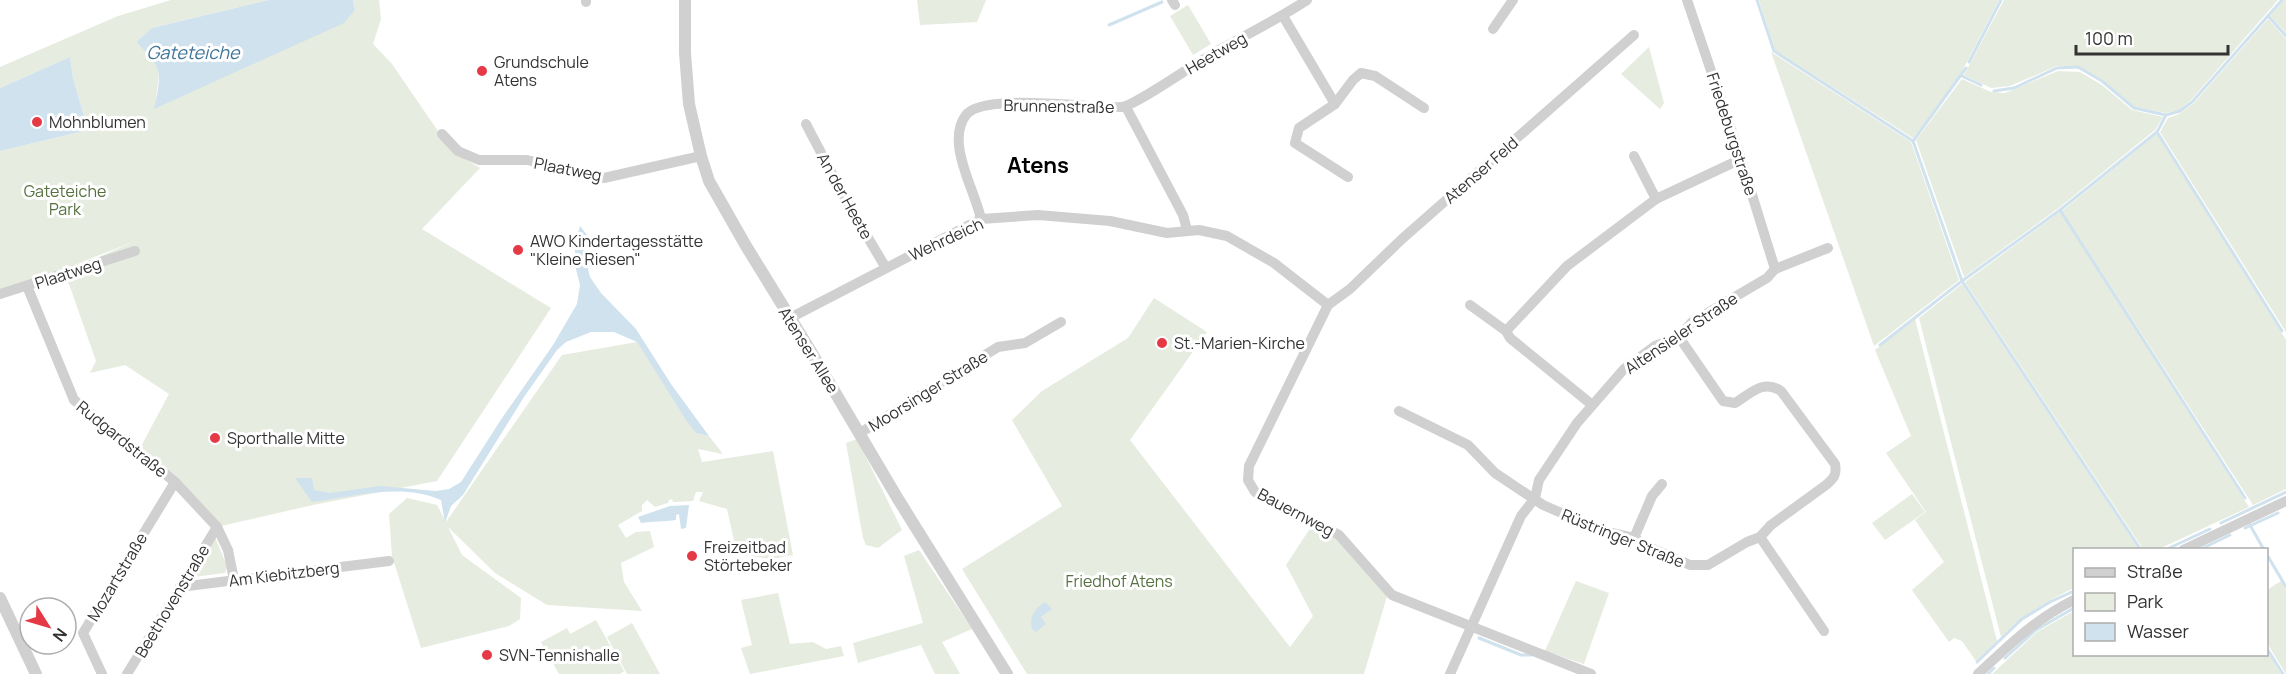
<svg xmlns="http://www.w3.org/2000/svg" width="2286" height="674" font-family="Manrope,sans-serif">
	<rect width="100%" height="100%" fill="#fff"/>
	<g fill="#e6ecdf">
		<path d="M 171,0 L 269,0 L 152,28 L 136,42 C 167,72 158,70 155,108 L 355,10 L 353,0 L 379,0 L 381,19 L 373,44 L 392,64 L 451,150 L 480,168 L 422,229 L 551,308 L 437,481 L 313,505 L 217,527 L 138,452 L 169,394 L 125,365 L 90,373 L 96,361 L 69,284 L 56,276 L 133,242 L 0,294 L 0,151 L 88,130 L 73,78 L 70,57 L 0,88 L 0,67 L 118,16 Z"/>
		<path d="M 917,0 L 986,0 L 977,22 L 920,25 Z"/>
		<path d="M 1759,0 L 1999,0 L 1960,75 L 1913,138 L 1775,50 Z"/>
		<path d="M 2004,0 L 2278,0 L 2191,100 L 2179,110 L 2166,113 L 2135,107 L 2103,80 L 2080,67 L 2057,66 L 2010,86 L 1991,88 L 1964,75 Z"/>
		<path d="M 2284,0 L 2286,0 L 2286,33 L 2270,16 Z"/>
		<path d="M 1188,5 L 1211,44 L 1193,55 L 1170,16 Z"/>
		<path d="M 2268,19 L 2286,39 L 2286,332 L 2160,132 L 2168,118 L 2179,114 L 2193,104 Z"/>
		<path d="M 1649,47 L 1664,103 L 1660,109 L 1621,74 Z"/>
		<path d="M 1771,52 L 1911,142 L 1959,280 L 1874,346 Z"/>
		<path d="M 2058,71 L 2080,72 L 2102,85 L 2132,110 L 2163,117 L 2155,130 L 2060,207 L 1964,277 L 1916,140 L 1962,79 L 1991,92 L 2005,93 Z"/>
		<path d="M 2157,134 L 2286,340 L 2286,489 L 2253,505 L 2062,211 Z"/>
		<path d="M 2060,212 L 2249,507 L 2159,549 L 2143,549 L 1965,282 Z"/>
		<path d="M 1962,284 L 2139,549 L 2074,550 L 2074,588 C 2046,601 2023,616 2001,637 L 1919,318 Z"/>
		<path d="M 1154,298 L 1207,332 L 1130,440 L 1290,647 L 1313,616 L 1286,565 L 1311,527 L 1338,540 L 1387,596 L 1364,674 L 1027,674 L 962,569 L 1062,506 L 1012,420 L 1042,391 L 1128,338 Z"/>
		<path d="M 1915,319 L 1997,641 L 1976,661 L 1962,641 L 1954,638 L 1949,642 L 1912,590 L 1944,562 L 1915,520 L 1926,512 L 1886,453 L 1911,436 L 1875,350 Z"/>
		<path d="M 637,342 L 696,433 L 709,436 L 723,454 L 698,449 L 702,462 L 773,451 L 793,555 L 771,559 L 737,554 L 727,509 L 699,501 L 703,492 L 696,492 L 693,501 L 673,502 L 672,499 L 669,500 L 668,503 L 655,507 L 647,500 L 642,505 L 642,511 L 618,525 L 626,538 L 636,532 L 650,531 L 654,547 L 621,563 L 624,582 L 642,611 L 547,605 L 495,573 L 448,527 L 462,555 L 521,598 L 520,619 L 509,626 L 421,648 L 392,556 L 389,514 L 407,498 L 437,505 L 446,522 L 562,355 Z"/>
		<path d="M 857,439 L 902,530 L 878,548 L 866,545 L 863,538 L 846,443 Z"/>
		<path d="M 1912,494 L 1925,512 L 1885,540 L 1872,523 Z"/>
		<path d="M 215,537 L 227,566 L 225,573 L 193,577 L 192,573 Z"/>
		<path d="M 919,550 L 972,629 L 942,642 L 960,674 L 935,674 L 921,645 L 858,663 L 853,643 L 923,623 L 904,556 Z"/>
		<path d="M 1576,581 L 1609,593 L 1584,664 L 1545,651 Z"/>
		<path d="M 2281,581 L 2286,590 L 2286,674 L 2267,643 L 2267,590 Z"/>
		<path d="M 778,593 L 790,644 L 813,642 L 826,649 L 841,646 L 844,656 L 750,674 L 741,648 L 752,645 L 741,600 Z"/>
		<path d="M 2074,611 L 2074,654 L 2266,654 L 2267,650 L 2281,674 L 1992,674 L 2037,632 Z"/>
		<path d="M 596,620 L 624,671 L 620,674 L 559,674 L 541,642 L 567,628 L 570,634 Z"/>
		<path d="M 632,623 L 660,674 L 627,674 L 607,637 Z"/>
	</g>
	<g fill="#cfe2ee">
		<path d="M 269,0 L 353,0 L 355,10 L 344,23 L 154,109 C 162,71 163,69 136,42 L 152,28 Z"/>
		<path d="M 70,57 L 73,78 L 88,130 L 0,151 L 0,88 Z"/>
		<path d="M 580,226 L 587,235 L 585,256 L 590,277 L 601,293 L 636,329 L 671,384 L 709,436 L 696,433 L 686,420 L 637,342 L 614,332 L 591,332 L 566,342 L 557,350 L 524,397 L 463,495 L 451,506 L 445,523 L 441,500 C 401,482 353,497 312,502 L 295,478 L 312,478 L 314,490 L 330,493 L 380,486 L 436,491 L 449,489 L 461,482 L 502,418 L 553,345 L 577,304 L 580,285 L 575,265 L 575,244 Z"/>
		<path d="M 689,505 L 686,528 L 681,529 L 679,514 L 676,515 L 676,520 C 664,522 653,521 641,523 L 638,517 L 670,506 Z"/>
		<path d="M 1045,602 L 1052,609 L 1041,617 L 1046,624 L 1036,632 L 1032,629 C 1029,616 1034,609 1045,602 Z"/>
	</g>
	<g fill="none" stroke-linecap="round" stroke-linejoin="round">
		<g stroke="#cfe2ee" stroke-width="3">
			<path d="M 1757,0 L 1774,51 L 1913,141"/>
			<path d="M 2268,16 L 2286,36"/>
			<path d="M 1109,25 L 1162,2"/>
			<path d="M 1969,62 L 2001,0"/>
			<path d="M 1966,68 L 1913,141 L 1962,281 L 2141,550"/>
			<path d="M 1962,76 L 1981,85"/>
			<path d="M 1994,91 L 2014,88 L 2057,68 L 2078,67 L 2102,81 L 2134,108 L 2166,115 L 2180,111 L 2192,102 L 2282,0"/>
			<path d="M 2157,132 L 2282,331"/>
			<path d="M 2060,210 L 2245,498"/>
			<path d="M 1880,345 L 1962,281 L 2060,210 L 2157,132 L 2166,115"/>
			<path d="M 2221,523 L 2286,492"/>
			<path d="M 2250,525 L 2264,550"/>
			<path d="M 2245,528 L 2278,513"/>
			<path d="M 2165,550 L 2210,529"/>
			<path d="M 2199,550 L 2230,535"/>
			<path d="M 2266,553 L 2286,587"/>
			<path d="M 1479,638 L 1521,655 L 1531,655"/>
			<path d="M 2266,647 L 2283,674"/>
			<path d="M 2005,658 L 2036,630 L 2074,608"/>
			<path d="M 1977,662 L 2022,619 L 2050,602 L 2074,591"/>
			<path d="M 1988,674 L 1994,668"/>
		</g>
		<g stroke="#d0d0d0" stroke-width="10">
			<path d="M 1172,0 L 1175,5"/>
			<path d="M 1687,0 L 1741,159 L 1775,269"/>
			<path d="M 586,2 L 586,0"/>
			<path d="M 1283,16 L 1335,104"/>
			<path d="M 1493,29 L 1513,0"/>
			<path d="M 1126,107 L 1183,215 L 1187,230"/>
			<path d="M 806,124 L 849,206 L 886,268"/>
			<path d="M 442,134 L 458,151 L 479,160 L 527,160 L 604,178 L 701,156"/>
			<path d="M 1634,156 L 1656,199"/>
			<path d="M 1348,177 L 1295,143 L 1299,128 L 1335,104 L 1353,80 L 1361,73 L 1375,76 L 1424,108"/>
			<path d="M 981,219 C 975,190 945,142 966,115 C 983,92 1093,109 1122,107 C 1134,106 1190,67 1204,59 C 1238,38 1274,22 1307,0"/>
			<path d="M 27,286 L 74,400 L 175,482 L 217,527 L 228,550 L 234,580"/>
			<path d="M 0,294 L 135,251"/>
			<path d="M 1470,305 L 1506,331"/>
			<path d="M 790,318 L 981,219 L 1038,215 L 1110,221 L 1167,233 L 1199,230 L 1227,236 L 1274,263 L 1328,305"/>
			<path d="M 1591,404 L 1510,338 L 1506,331 L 1567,266 L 1656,199 L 1741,159"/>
			<path d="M 1399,411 L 1468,445 L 1495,473 L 1543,505 L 1603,531 L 1634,538 L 1649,547 L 1690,565 L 1708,565 L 1747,542 L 1760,537 L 1771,525 L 1826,485 C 1834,478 1837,475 1835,464 L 1781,391 C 1764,379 1751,393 1735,403 L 1723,401 L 1679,337"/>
			<path d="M 860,433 L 998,347 L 1025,343 L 1061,322"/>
			<path d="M 1760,537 L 1824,631"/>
			<path d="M 1634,538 L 1652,496 L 1662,484"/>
			<path d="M 2183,550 L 2286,501"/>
			<path d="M 180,587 L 389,561"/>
			<path d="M 102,674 L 83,633 L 175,482"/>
			<path d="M 127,674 L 217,527"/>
			<path d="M 1450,674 L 1521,516 L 1535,498 L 1539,480 L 1577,423 L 1624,369 L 1655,346 L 1679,337 L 1692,322 L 1767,278 L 1775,269 L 1828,248"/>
			<path d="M 1591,674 L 1392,595 L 1339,535 L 1255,492 L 1248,480 L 1249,466 L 1328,305 L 1350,289 L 1402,239 L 1634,35"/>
			<path d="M 1978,674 C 2010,644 2034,620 2074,600"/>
		</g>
		<g stroke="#d0d0d0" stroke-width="12">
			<path d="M 685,0 L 685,53 L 689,104 L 701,156 L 709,181 L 746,246 L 810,350 L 898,499 L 1007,674"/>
			<path d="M 0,598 L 36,674"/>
		</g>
	</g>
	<g fill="#e63946" stroke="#fff" stroke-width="2">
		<circle cx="482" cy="71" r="6"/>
		<circle cx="37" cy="122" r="6"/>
		<circle cx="518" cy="250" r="6"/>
		<circle cx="1162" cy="343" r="6"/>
		<circle cx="215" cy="438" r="6"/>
		<circle cx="692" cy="556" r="6"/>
		<circle cx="487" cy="655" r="6"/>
	</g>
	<g text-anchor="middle" stroke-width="6" stroke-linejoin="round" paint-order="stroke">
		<g font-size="16" fill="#333" stroke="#fff">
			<text transform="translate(1216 53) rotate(-30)" y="6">Heetweg</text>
			<text transform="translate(1059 106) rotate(1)" y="6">Brunnenstraße</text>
			<text transform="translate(1732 134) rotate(72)" y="6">Friedeburgstraße</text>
			<text transform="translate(568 169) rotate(11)" y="6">Plaatweg</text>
			<text transform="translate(1481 170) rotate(-41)" y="6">Atenser Feld</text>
			<text transform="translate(845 196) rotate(61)" y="6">An der Heete</text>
			<text transform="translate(946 239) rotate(-25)" y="6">Wehrdeich</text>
			<text transform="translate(68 273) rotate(-18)" y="6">Plaatweg</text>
			<text transform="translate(1681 333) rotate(-34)" y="6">Altensieler Straße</text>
			<text transform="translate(809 350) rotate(58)" y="6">Atenser Allee</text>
			<text transform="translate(928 391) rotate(-32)" y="6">Moorsinger Straße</text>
			<text transform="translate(122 439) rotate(39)" y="6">Rudgardstraße</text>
			<text transform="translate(1296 512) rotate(28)" y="6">Bauernweg</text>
			<text transform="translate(1623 538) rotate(22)" y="6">Rüstringer Straße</text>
			<text transform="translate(284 574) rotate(-7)" y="6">Am Kiebitzberg</text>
			<text transform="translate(117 577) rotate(-59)" y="6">Mozartstraße</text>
			<text transform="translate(172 601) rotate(-59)" y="6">Beethovenstraße</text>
		</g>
		<g font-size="16" fill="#333" stroke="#fff" text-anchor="start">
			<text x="494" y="68">Grundschule<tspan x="494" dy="18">Atens</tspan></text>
			<text x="49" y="128">Mohnblumen</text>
			<text x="530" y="247">AWO Kindertagesstätte<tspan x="530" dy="18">"Kleine Riesen"</tspan></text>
			<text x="1174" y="349">St.-Marien-Kirche</text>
			<text x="227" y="444">Sporthalle Mitte</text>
			<text x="704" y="553">Freizeitbad<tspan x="704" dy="18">Störtebeker</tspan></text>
			<text x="499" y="661">SVN-Tennishalle</text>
		</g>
		<g font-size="16" fill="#56703f" stroke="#fff">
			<text x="65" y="197">Gateteiche<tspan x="65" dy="18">Park</tspan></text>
			<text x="1119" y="587">Friedhof Atens</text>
		</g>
		<g font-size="18" font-style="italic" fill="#3f7597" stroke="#fff">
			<text x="193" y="59">Gateteiche</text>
		</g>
		<g font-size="22" font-weight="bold" fill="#000" stroke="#fff">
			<text x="1038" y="173">Atens</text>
		</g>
	</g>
	<rect x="2073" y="548" width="195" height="108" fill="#ffffff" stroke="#adadad" stroke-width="1.5"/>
	<rect x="2085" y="568" width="30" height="9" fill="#d0d0d0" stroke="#adadad" stroke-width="1.5"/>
	<text x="2127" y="578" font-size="18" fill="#333333">Straße</text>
	<rect x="2085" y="593" width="30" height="18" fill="#e6ecdf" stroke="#adadad" stroke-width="1.5"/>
	<text x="2127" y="608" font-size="18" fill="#333333">Park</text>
	<rect x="2085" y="623" width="30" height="18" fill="#cfe2ee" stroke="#adadad" stroke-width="1.5"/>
	<text x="2127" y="638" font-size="18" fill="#333333">Wasser</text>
	<g transform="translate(48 626) rotate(127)"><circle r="28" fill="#ffffff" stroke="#adadad" stroke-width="1.5"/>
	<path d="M0-4.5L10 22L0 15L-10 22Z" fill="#e63946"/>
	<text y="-9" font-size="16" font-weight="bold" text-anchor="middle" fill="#333333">N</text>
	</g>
	<path d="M2076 45v9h152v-9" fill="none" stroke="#333333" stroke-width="3"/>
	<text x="2085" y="45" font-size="18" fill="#333333" stroke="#ffffff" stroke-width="4.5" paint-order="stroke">100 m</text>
</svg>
